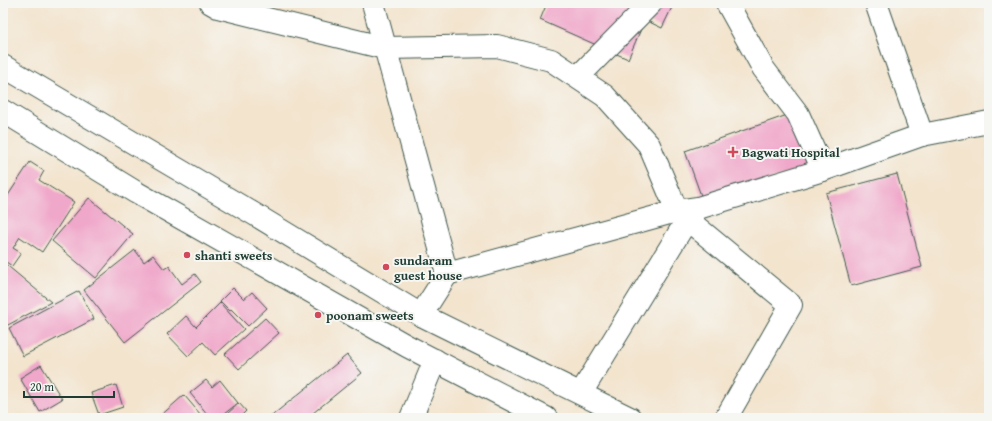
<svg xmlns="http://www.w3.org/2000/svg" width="992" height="421" font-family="'Gentium Book Plus',serif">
	<rect width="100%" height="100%" fill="#f6f6f2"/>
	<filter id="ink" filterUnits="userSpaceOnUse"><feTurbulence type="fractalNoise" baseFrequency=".025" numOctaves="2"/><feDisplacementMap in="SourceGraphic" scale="8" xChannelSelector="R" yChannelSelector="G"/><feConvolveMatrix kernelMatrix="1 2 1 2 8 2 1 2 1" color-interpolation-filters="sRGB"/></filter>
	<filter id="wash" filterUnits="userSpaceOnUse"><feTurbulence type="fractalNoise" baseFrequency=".012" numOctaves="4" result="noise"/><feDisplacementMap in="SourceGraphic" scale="16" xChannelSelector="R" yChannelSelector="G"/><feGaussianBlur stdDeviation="0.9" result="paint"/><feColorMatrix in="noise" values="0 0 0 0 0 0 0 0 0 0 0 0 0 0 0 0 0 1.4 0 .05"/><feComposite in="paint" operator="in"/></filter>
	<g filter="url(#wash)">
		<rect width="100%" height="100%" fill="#f3e4ce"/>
		<g id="blocks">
			<g fill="#f0a8ca">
				<path d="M 547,3 L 674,3 L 662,28 L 645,20 L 628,59 L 540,20 Z"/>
				<path d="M 793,113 L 812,165 L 704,204 L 685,151 Z"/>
				<path d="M 30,162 L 44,171 L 39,180 L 74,202 L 42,252 L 20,237 L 13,248 L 21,253 L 12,266 L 3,260 L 3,203 Z"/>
				<path d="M 897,174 L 922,267 L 851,286 L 826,193 Z"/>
				<path d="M 89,198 L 133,234 L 96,278 L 52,241 Z"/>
				<path d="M 135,250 L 144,262 L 153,255 L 164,269 L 169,266 L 182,284 L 195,274 L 201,282 L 125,342 L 84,290 Z"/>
				<path d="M 3,262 L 51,302 L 6,326 L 3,325 Z"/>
				<path d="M 233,288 L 244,299 L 252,292 L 267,308 L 248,326 L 231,309 L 230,311 L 220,301 Z"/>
				<path d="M 79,291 L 94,319 L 23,356 L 9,328 Z"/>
				<path d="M 220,303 L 244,329 L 215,355 L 203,342 L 188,356 L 167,334 L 186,316 L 196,327 Z"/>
				<path d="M 265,318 L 279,333 L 239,369 L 225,354 Z"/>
				<path d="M 347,355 L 362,373 L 307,418 L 269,418 Z"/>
				<path d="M 41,365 L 62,399 L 40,412 L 20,378 Z"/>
				<path d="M 206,380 L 212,387 L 220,380 L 238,403 L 219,418 L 204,418 L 208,415 L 190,393 Z"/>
				<path d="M 116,385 L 123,407 L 99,415 L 91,393 Z"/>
				<path d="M 184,395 L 201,415 L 197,418 L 158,418 Z"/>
				<path d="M 239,403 L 246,411 L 240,417 L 241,418 L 229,418 L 226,415 Z"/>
			</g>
		</g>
	</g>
	<g filter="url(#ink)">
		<use href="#blocks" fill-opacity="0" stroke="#3f564b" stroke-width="1"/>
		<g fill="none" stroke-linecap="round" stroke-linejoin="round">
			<defs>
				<g id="minor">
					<path d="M 211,3 L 218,7 L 385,48 L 497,46 L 551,60 L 605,96 L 649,145 L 677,211 L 791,305 L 726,418"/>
					<path d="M 373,3 L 447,274 L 677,211 L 698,208 L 823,170 L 922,135 L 989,122"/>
					<path d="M 727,3 L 763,68 L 798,114 L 823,170"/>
					<path d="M 876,3 L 922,135"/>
					<path d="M 578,77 L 651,3"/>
					<path d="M 421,315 L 447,274"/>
					<path d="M 581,393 L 687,220 L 697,209"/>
					<path d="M 411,418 L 435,360"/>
				</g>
				<g id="major">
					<path d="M 3,66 L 254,214 L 421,315 L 630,418"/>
					<path d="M 3,111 L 137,193 L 407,346 L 546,418"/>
				</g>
			</defs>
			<use href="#minor" stroke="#3f564b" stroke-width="24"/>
			<use href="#major" stroke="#3f564b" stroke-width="24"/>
			<use href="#minor" stroke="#fff" stroke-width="22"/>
			<use href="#major" stroke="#fff" stroke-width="22"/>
		</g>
	</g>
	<g fill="#d1495b" stroke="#f6f6f2" stroke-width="1.5">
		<path d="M731 146h4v4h4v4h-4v4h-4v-4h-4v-4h4z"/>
		<circle cx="187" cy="255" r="4"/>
		<circle cx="386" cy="267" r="4"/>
		<circle cx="318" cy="315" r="4"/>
	</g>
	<g text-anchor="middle" stroke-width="4" stroke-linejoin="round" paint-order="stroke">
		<g font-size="13" font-weight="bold" fill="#1f3d34" stroke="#f6f6f2" text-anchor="start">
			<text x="742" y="157">Bagwati Hospital</text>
			<text x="195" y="260">shanti sweets</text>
			<text x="394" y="265">sundaram<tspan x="394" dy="15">guest house</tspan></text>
			<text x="326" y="320">poonam sweets</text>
		</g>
	</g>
	<rect width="992" height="421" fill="none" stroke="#f6f6f2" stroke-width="16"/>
	<path d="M24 391v6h90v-6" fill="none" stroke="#1f3d34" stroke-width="2"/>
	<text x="30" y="391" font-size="12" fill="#1f3d34" stroke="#f6f6f2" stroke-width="3" paint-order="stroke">20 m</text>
</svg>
